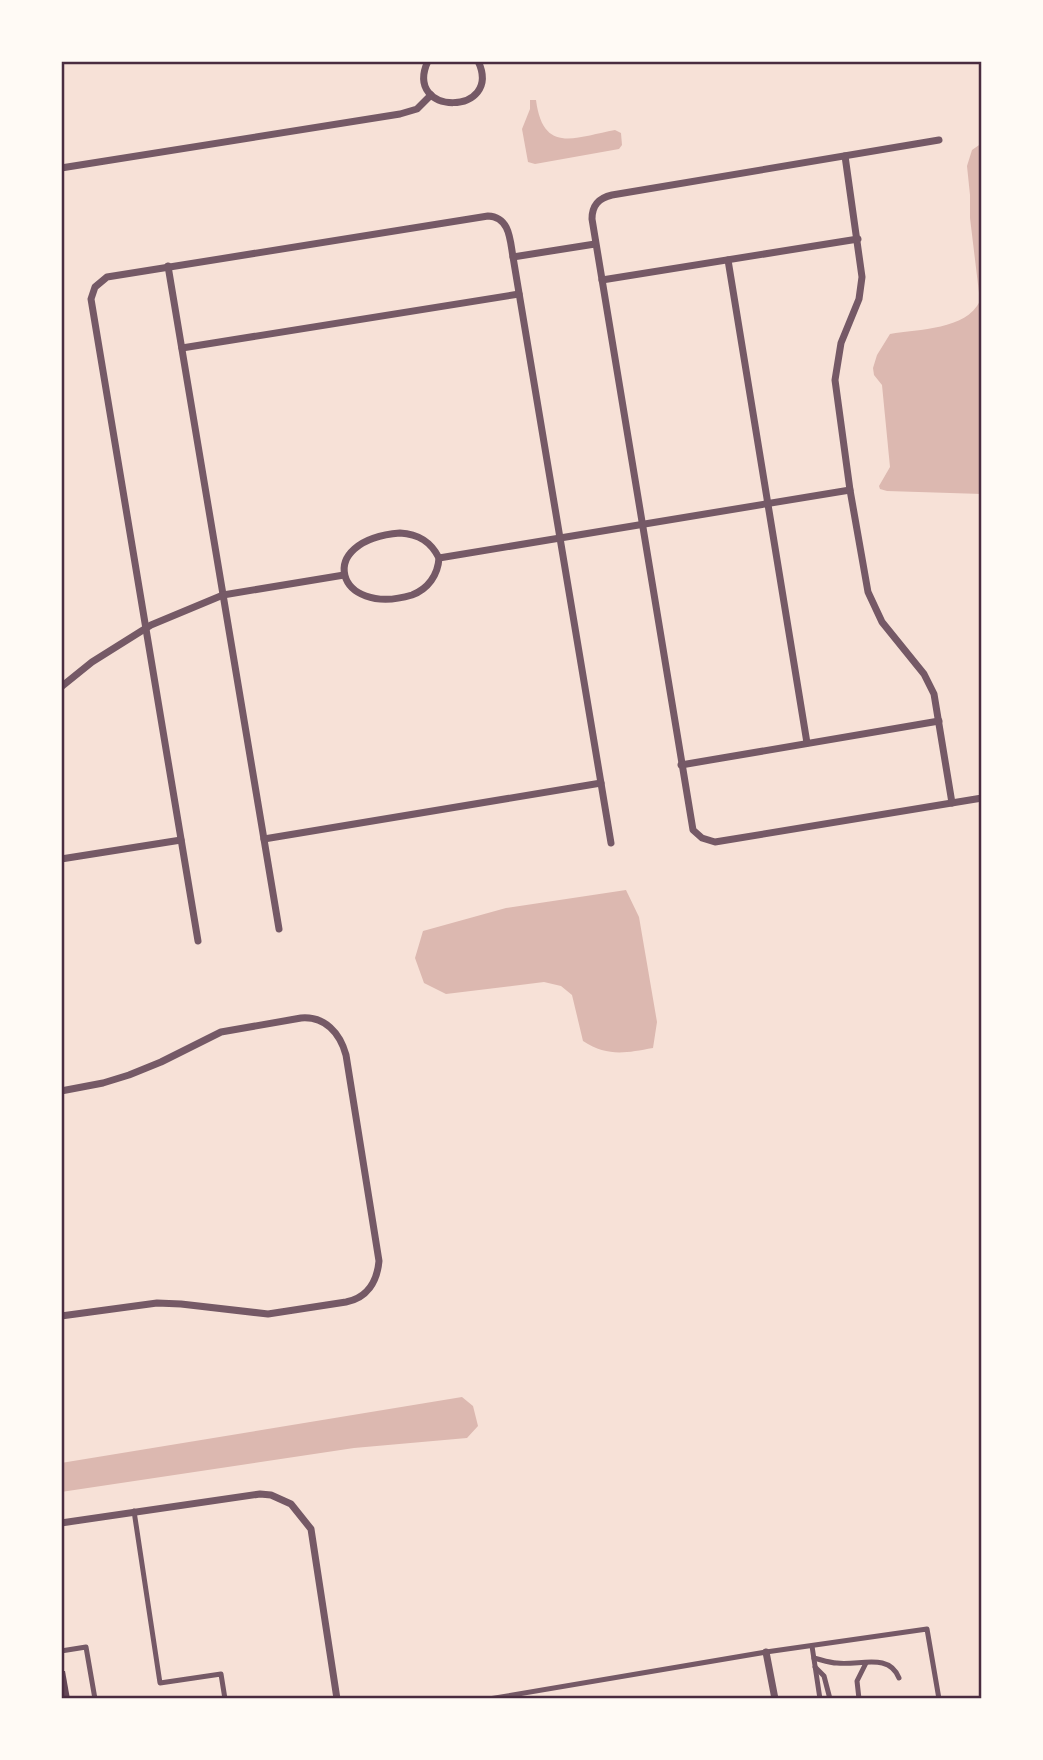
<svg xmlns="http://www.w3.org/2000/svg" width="1043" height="1760" font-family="'Work Sans',sans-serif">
	<rect width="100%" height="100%" fill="#f7e1d7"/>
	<g fill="#dcb8b0">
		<path d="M 530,100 L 536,100 C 543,155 576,137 615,130 L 621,133 L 622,145 L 619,149 L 535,164 L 528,162 L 522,129 L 530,109 Z"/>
		<path d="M 982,143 L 982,494 L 887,491 L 880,489 L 879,486 L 890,467 L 882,385 L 874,375 L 873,368 L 877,355 L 890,334 C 919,329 966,330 980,301 L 970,218 L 970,195 L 967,166 L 972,150 Z"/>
		<path d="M 626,890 L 639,917 L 657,1022 L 653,1048 C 625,1053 608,1057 583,1041 L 572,995 L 561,986 L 544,982 L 446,994 L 424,983 L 415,958 L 423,931 L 506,908 Z"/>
		<path d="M 462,1397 L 473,1406 L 478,1426 L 467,1438 L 354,1448 L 61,1492 L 61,1463 Z"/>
	</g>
	<path fill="#644757" d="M 61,1671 L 65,1671 L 70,1699 L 61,1699 Z"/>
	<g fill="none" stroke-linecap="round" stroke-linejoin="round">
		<g stroke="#755966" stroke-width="5">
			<path d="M 134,1511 L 160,1683 L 221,1674 L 225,1699"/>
			<path d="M 812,1646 L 820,1699"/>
			<path d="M 61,1651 L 86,1647 L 95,1699"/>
			<path d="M 814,1658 C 822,1660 830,1663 837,1663 C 859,1666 889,1652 899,1678"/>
			<path d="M 815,1667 L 824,1676 L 830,1699"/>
			<path d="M 489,1699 L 766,1652 L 927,1629 L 939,1699"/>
			<path d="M 859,1699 L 857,1681 L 866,1663"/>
		</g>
		<g stroke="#755966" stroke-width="7">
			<path d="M 428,61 C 402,117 504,116 478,61"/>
			<path d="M 939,140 L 612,195 C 599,198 592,205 592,219 L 693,830 L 702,838 L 715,842 L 982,798"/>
			<path d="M 845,156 L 862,277 L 859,299 L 841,343 L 835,380 L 850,490 L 868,592 L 882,622 L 924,674 L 934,694 L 952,803"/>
			<path d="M 61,168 L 400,114 L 417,109 L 431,95"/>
			<path d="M 513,257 L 595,244"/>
			<path d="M 728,260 L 807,743"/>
			<path d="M 168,266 L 279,929"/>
			<path d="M 602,280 L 858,239"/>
			<path d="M 182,348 L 519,294"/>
			<path d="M 400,533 C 419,534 431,542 439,558 C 438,575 428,589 412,595 C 336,618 313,540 400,533 Z"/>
			<path d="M 439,558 L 850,490"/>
			<path d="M 61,687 L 92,662 L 151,625 L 223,595 L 344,575"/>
			<path d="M 681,765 L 939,721"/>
			<path d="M 264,839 L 601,783"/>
			<path d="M 61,859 L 181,840"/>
			<path d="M 198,941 L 91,299 L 95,287 L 107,277 L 488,216 C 510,217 510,240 513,257 L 611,843"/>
			<path d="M 61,1091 L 103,1083 L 129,1075 L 161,1062 L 221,1032 L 301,1018 C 325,1016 340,1033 346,1055 L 379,1261 C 377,1282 367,1298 346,1302 L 268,1314 L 181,1304 L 157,1303 L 61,1316"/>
			<path d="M 61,1523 L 260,1494 L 271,1495 L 291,1504 L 311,1529 L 337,1699"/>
			<path d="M 766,1652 L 775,1699"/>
		</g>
	</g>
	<rect width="1043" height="1760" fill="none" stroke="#fffaf5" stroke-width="126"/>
	<rect x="63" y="63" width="917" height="1634" fill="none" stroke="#4a2c40" stroke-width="2.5"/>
</svg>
